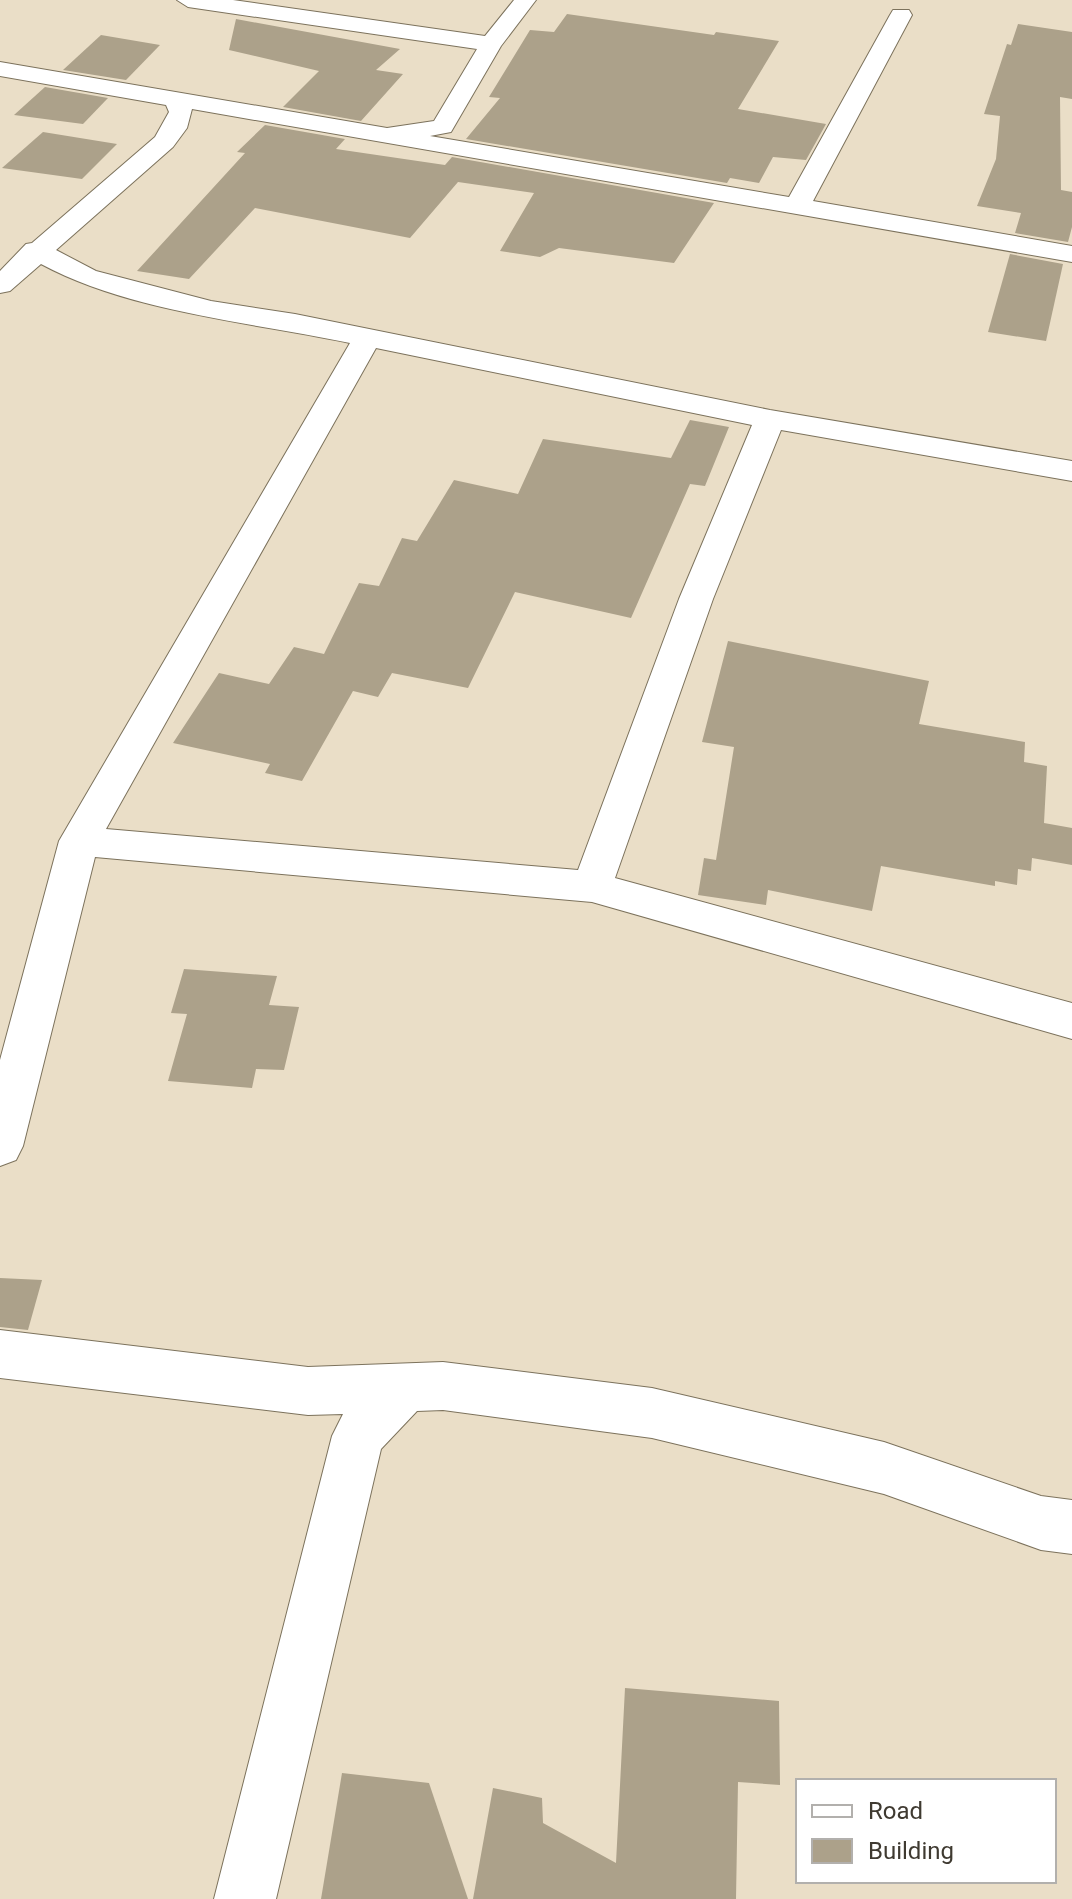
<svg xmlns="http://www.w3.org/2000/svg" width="1072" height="1899" font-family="Roboto,sans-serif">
	<rect width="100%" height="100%" fill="#eadec7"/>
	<g fill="#aca18a">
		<path d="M 567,14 L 714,35 L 716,32 L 779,41 L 738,109 L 826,124 L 806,160 L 773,157 L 759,183 L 730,178 L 727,183 L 466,139 L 500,98 L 489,97 L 530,30 L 554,32 Z"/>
		<path d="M 236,19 L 400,49 L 376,70 L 403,74 L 361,121 L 283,107 L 319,71 L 229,50 Z"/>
		<path d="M 1018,24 L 1072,32 L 1072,99 L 1060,97 L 1061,190 L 1072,192 L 1072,227 L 1068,242 L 1015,233 L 1021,213 L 977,206 L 996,159 L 1000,116 L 984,114 L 1007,44 L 1011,45 Z"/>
		<path d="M 101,35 L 160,45 L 126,80 L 63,70 Z"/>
		<path d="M 45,87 L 108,98 L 83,124 L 14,115 Z"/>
		<path d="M 265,125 L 345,139 L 336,149 L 445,165 L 452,157 L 714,203 L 674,263 L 559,248 L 540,257 L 500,251 L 534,193 L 458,182 L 410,238 L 255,208 L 189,279 L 137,271 L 245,153 L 237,152 Z"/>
		<path d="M 43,132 L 117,144 L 82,179 L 2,168 Z"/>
		<path d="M 1010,254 L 1063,264 L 1046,341 L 988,332 Z"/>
		<path d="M 690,420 L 729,427 L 705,486 L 690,484 L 631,618 L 515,592 L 468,688 L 392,673 L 378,697 L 353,691 L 302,781 L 265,773 L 270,764 L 173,743 L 219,673 L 269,684 L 294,647 L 324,654 L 359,583 L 379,586 L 402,538 L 417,541 L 454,480 L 518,494 L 543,439 L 671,458 Z"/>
		<path d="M 728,641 L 929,681 L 919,724 L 1025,742 L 1024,762 L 1047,766 L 1044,823 L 1072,828 L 1072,865 L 1032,858 L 1031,871 L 1018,869 L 1017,885 L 995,881 L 995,886 L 881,866 L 872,911 L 768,890 L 766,905 L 698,895 L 704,858 L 716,860 L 734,747 L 702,742 Z"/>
		<path d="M 184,969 L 277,976 L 269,1005 L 299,1007 L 284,1070 L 256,1069 L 252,1088 L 168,1081 L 187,1014 L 171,1013 Z"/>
		<path d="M 0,1278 L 42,1280 L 28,1330 L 0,1327 Z"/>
		<path d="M 625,1688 L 779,1701 L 780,1785 L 738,1782 L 736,1899 L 473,1899 L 493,1788 L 542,1798 L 543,1823 L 616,1863 Z"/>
		<path d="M 342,1773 L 429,1783 L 468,1899 L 321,1899 Z"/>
	</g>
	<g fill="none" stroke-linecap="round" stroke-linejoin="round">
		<defs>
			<g id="minor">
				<path d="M 177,0 L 233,0 L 485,36 L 514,0 L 536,0 L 501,46 L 451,132 L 430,136 L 789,197 L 890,15 L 893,10 L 909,10 L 912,15 L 813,201 L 1072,246 L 1072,262 L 192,109 L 187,128 L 173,147 L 56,250 L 96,271 L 211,301 L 295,314 L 770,410 L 1072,461 L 1072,481 L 781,430 L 713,599 L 615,878 L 1072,1003 L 1072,1039 L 592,902 L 95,857 L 23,1146 L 16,1160 L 0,1166 L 0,1060 L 59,841 L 350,343 C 250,322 130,312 41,264 L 10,291 L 0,293 L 0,271 L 26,244 L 32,243 L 155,137 L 169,112 L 166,105 L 0,76 L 0,62 L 387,128 L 434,121 L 477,49 L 188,7 ZM 376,348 L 752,425 L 679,599 L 578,870 L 106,829 Z"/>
				<path d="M 0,1330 L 308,1367 L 443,1362 L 652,1388 L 884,1442 L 1041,1496 L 1072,1500 L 1072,1554 L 1041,1550 L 884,1494 L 652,1438 L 443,1410 L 417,1411 L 381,1449 L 276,1899 L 214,1899 L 332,1436 L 343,1414 L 308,1415 L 0,1378 Z"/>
			</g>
		</defs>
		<use href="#minor" stroke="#7c725c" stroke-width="2"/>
		<use href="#minor" fill="#fff" fill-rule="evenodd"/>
	</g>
	<rect x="796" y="1779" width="260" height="104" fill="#ffffff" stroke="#b2b0ad" stroke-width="2"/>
	<rect x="812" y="1805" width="40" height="12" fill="#ffffff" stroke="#b2b0ad" stroke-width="2"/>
	<text x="868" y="1819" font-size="24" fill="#3f3a31">Road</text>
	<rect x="812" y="1839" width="40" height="24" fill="#aca18a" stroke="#b2b0ad" stroke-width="2"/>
	<text x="868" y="1859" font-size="24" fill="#3f3a31">Building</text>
</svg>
